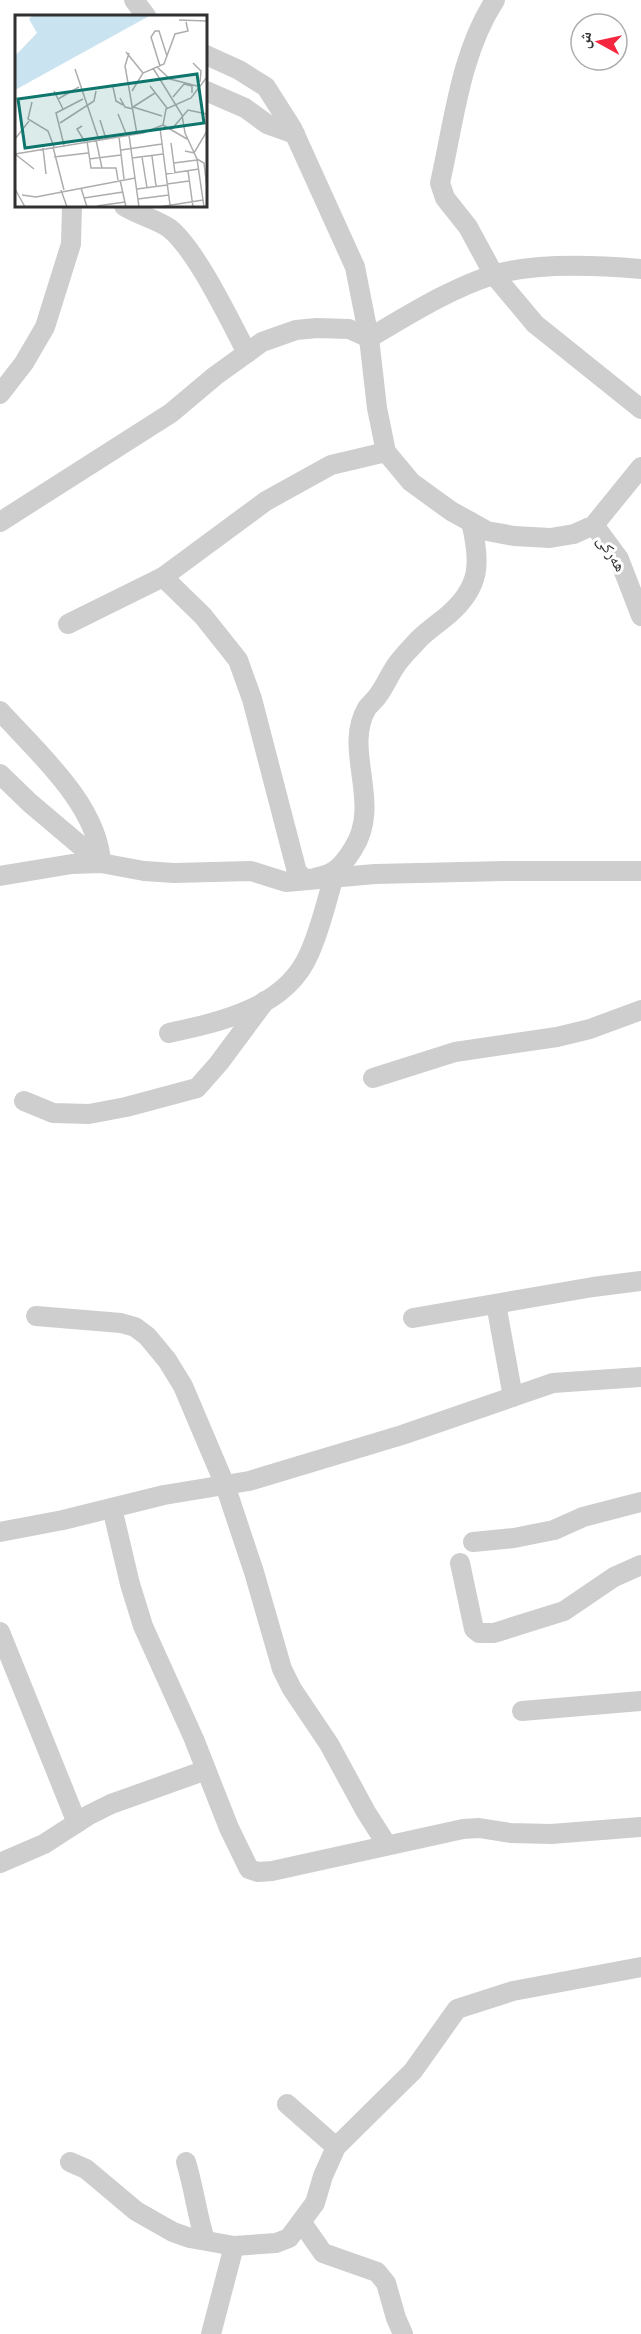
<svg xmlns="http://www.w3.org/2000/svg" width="641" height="2334" font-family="Figtree,'Noto Naskh Arabic',sans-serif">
	<rect width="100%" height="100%" fill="#fff"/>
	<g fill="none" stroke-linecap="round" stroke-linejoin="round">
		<g stroke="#cecece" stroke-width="20">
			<path d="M 134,0 L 146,16"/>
			<path d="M 495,0 C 460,54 454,122 440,183 L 445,198 L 468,227 L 494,275 L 535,324 L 641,409"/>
			<path d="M 206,55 L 239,70 L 266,87 L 292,128 L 355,267 L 369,338 L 377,408 L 386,452 L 411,482 L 451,511 L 487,531 L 514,536 L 550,538 L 574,534 L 594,525 L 641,467"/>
			<path d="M 206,91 L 245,108 L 267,124 L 295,134"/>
			<path d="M 124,206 C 138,215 156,219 169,228 C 196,249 230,321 247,353"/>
			<path d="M 0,394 L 24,363 L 45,327 L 71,244 L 72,206"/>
			<path d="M 0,522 L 171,413 L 215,376 L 262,342 L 296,330 L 317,328 L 349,329 L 369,338 C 409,315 449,289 493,275 C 536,262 596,265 641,269"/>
			<path d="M 594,525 L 619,559 L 641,616"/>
			<path d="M 163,577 L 203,616 L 238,660 L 252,699 L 297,872 L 306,880 C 331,875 339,872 353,849 C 383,803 342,750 367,708 C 371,703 376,699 379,694 C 385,686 389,676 395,667 C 401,657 411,648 419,639 C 427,631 437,624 447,616 C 481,587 481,563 471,522"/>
			<path d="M 68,624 L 163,577 L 266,501 L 331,465 L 386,452"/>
			<path d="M 0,711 C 37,752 98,805 101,863"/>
			<path d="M 0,774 L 30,803 L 101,863"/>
			<path d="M 0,876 L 72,864 L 101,863 L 144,871 L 174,873 L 251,871 L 286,882 L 375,874 L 505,871 L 641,871"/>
			<path d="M 169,1033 C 220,1022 286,1008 309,954 C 320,930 326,904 333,879"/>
			<path d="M 373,1078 L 455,1052 L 557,1037 L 590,1029 L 641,1010"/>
			<path d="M 24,1101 L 53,1113 L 89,1114 L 126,1107 L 197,1088 L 219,1063 L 265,1001"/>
			<path d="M 496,1304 L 513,1397"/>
			<path d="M 36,1316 L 121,1323 L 135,1327 L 147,1336 L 167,1360 L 183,1386 L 225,1485 L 254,1572 L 282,1669 L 292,1689 L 329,1744 L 366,1812 L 387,1845"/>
			<path d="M 413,1318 L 593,1287 L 641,1281"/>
			<path d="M 112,1508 L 130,1584 L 143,1626 L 194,1739 L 229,1828 L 249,1869 L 258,1872 L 272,1871 L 463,1829 L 479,1828 L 510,1833 L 551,1834 L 641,1827"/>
			<path d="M 0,1532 L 63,1520 L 164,1495 L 249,1481 L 402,1435 L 553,1383 L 641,1377"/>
			<path d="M 473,1542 L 514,1538 L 554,1530 L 583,1517 L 641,1502"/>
			<path d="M 460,1563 L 474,1629 L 479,1633 L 494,1633 L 564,1611 L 614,1577 L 641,1565"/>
			<path d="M 0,1632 L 77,1823"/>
			<path d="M 522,1711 L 641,1701"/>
			<path d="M 0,1863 L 44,1844 L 89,1815 L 111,1804 L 206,1770"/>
			<path d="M 287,2104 L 336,2147"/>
			<path d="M 70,2162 L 86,2169 L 136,2211 L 173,2232 L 190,2238 L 234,2246 L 276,2243 L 289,2238 L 315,2203 L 323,2176 L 336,2147 L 413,2071 L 457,2009 L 513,1991 L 641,1967"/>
			<path d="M 186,2162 C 194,2188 197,2215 205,2240"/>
			<path d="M 302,2223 L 323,2253 L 377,2272 L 386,2283 L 396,2318 L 403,2334"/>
			<path d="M 211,2334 L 234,2246"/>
		</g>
	</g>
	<g text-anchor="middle" stroke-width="6" stroke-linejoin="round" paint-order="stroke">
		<g font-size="16" fill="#313131" stroke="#fff">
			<text transform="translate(612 553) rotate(57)" y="6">هەرکی</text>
		</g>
	</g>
	<g transform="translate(15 15)">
		<rect width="192" height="192" fill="#fff"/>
		<path d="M 18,0 L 136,0 L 0,75 L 0,41 L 22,18 L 14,4 Z" fill="#cae3f0"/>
		<path fill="none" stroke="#adadad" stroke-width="1.5" d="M 164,5 L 192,6M 111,37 L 128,58M 114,38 L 110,51 L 122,119M 178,48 L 186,56 L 185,67M 145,51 L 136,22 L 140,16 L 144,16 L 152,41M 142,52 L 155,64 L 182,71M 138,53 L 167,100 L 170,118 L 182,144 L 189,192M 60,54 L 84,125M 135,71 L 152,93M 98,72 L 101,86 L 108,90M 39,76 L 48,94M 117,76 L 128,58 L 149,49 L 160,19 L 173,16 L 171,7M 158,82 L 169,69 L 177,71 L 177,78M 105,83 L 110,92 L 118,94M 43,84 L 64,72M 17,87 L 13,104 L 33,116 L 39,132M 118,92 L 147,101M 118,92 L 140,78M 103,99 L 112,121M 85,105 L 91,124M 45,108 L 79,86 L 81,76M 148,110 L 151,94 L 176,83 L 192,62M 148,110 L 172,124M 67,111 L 62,114 L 70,127M 145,113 L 155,190M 156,115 L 173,95 L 192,99M 114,120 L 124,192M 104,122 L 109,164M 0,124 L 14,106M 81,125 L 87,153M 72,126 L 76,153 L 101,153 L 103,165M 156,128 L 160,158M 49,130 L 41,98 L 68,84M 38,132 L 49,175M 28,133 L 31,159M 106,135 L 147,129M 170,136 L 179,138 L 192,116M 0,139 L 128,118 L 148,110M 0,139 L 19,154M 137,141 L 141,171M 39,142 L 73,138M 127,142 L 132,173M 117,143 L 148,139M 74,144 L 106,140M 182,144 L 189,148 L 192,173M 159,148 L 182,145M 173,156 L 178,192M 151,159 L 184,154M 105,165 L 111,192M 152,169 L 174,166M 66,173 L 72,192M 0,174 L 10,192M 122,174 L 152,170M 46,175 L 52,192M 7,180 L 21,182 L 120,163M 69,183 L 108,177M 123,184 L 154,180M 82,191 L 110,187M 144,192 L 188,185"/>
		<path fill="#0f766e" fill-opacity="0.15" stroke="#0f766e" stroke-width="3" d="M 182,59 L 189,108 L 10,133 L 3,84 Z"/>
		<rect width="192" height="192" fill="none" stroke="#313131" stroke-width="3"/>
	</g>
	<g transform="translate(599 42) rotate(278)"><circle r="28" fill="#ffffff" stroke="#adadad" stroke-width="1.5"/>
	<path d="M0-4.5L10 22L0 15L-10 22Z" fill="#f5263f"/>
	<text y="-9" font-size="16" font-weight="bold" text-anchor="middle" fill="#313131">ش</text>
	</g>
</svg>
